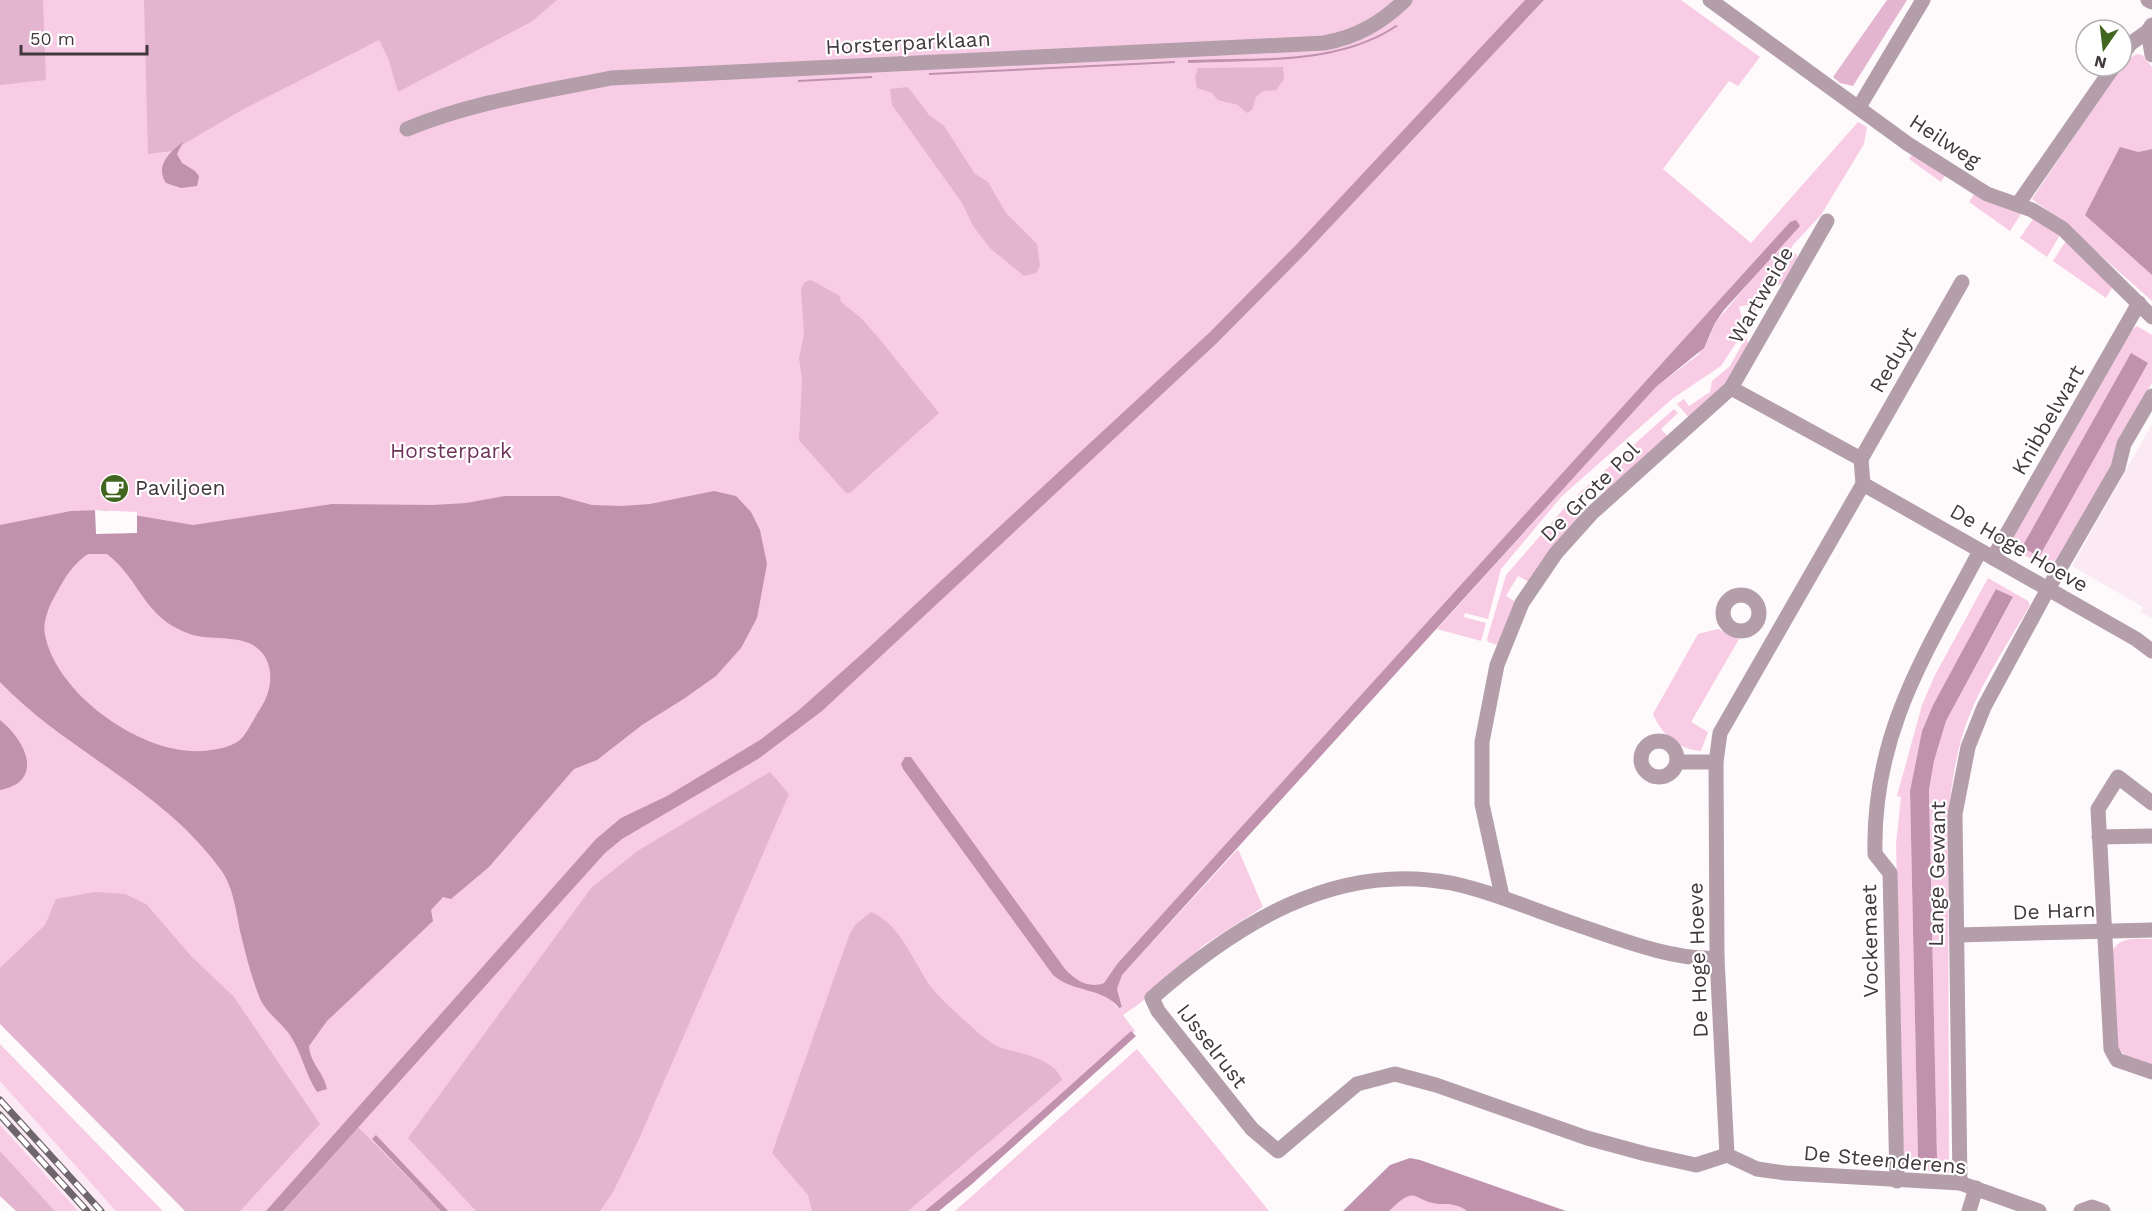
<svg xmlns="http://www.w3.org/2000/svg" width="2152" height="1211" font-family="'Work Sans',sans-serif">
	<rect width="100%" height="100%" fill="#fefafc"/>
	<g fill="#fbe9f3">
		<path d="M 2152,424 L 2152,618 L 2141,612 L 2143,607 L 2072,566 Z"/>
		<path d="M 0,1050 L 152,1211 L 16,1211 L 0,1196 Z"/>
	</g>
	<g fill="#f8cce5" fill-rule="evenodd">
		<path d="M 0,0 L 1525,0 C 1421,112 1319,228 1209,333 C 1088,450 962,561 841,677 L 867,668 L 1216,344 L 1306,253 L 1544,0 L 1681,0 L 1760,57 L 1738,86 L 1729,81 L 1663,169 L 1751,243 L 1858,122 L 1867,127 L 1864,144 L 1821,215 L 1792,246 L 1791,250 L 1797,255 L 1796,263 L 1785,283 L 1766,289 L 1751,320 L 1747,305 L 1739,307 L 1745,329 L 1721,366 L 1672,399 L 1562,496 L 1501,569 L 1488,619 L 1465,613 L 1464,617 L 1486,623 L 1481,641 L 1437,629 L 1656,387 L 1698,355 L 1710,336 L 1715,323 L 1746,286 L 1790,222 L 1117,964 L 1104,983 L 1098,985 L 1118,1008 L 1122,1006 L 1117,989 L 1122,975 L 1238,849 L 1263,907 L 1204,945 L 1139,1004 L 1123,1015 L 1135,1031 L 936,1211 L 204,1211 L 0,1003 Z"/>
		<path d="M 2137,54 L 2142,55 L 2152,67 L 2152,149 L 2138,152 L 2085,214 L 2152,275 L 2152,301 L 2062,221 L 2032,199 L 2125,61 Z"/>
		<path d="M 1913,153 L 1946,174 L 1941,182 L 1909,159 Z"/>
		<path d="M 1976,191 L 2023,211 L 2010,231 L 1969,202 Z"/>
		<path d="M 2035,216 L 2060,235 L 2047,257 L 2020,238 Z"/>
		<path d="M 2067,239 L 2115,283 L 2106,298 L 2053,261 Z"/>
		<path d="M 2137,326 L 2152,335 L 2152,383 L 2123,433 L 2114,461 L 2051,570 L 2008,546 L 2132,330 ZM 2131,354 L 2148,363 L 2023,547 L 2022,547 Z"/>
		<path d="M 1746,337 L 1749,346 L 1728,383 L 1690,419 L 1677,404 L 1684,399 L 1689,406 L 1710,392 L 1712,381 L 1730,366 Z"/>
		<path d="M 1674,409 L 1678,413 L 1661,429 L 1669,438 L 1607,494 L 1599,485 L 1582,500 L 1577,495 Z"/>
		<path d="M 1572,499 L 1586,513 L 1529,582 L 1518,576 L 1506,596 L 1516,602 L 1497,645 L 1488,642 L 1487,639 L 1506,575 Z"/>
		<path d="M 1988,578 L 2028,601 L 2030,605 C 2009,642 1983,679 1968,719 C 1956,750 1952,783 1948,815 L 1949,1173 L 1904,1169 L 1896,844 L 1901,797 L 1897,796 L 1922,705 L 1935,675 ZM 1997,589 L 2013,598 L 1946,721 L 1934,761 L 1929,790 L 1937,1158 L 1918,1158 L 1910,791 L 1922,731 L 1933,705 Z"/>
		<path d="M 1718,629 L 1739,639 L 1691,722 L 1708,732 L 1701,751 C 1678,749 1662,735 1653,714 L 1698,634 Z"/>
		<path d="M 2152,939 L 2152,1065 L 2126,1056 L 2118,1048 L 2112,952 C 2119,936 2136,939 2152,939 Z"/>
		<path d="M 0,1044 L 154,1202 L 163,1211 L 116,1211 L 0,1081 Z"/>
		<path d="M 1137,1049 L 1269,1211 L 955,1211 Z"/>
		<path d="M 0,1125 L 78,1211 L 55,1211 L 0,1151 Z"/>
		<path d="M 1393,1179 L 1519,1211 L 1360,1211 Z"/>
	</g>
	<g fill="#e4b5d0">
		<path d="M 0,0 L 43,0 L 46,80 L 0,85 Z"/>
		<path d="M 144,0 L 557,0 L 531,22 L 398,92 L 388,58 L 379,40 L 240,111 L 172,151 L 148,154 Z"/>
		<path d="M 1887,0 L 1907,0 L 1853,86 L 1840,83 L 1833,77 Z"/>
		<path d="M 1283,67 L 1284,79 L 1276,90 L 1263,91 L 1256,97 L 1252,110 L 1247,113 L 1238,105 L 1218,100 L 1212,93 L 1197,88 L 1195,77 L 1198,68 Z"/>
		<path d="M 908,87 L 929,115 L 944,126 L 975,174 L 988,182 L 1006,213 L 1037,244 L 1040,266 L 1036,273 L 1024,276 L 990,248 L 973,226 L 962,203 L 892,105 L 890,89 Z"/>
		<path d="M 811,280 L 840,296 L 841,302 L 861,318 L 877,336 L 939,413 L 850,493 L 846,493 L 799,440 L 802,380 L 799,358 L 804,334 L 801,289 L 805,282 Z"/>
		<path d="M 770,772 L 789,794 L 639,1139 L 613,1192 L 600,1211 L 476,1211 L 408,1138 L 592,887 L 639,850 Z"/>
		<path d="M 95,892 L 125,894 L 146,904 L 191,956 L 234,997 L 320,1124 L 240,1211 L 185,1211 L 0,1024 L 0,968 L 45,925 L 56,899 Z"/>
		<path d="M 871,912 C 901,924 913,962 931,987 C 943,1002 960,1016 974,1029 C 983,1037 994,1046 1005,1049 C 1024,1054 1055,1060 1062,1080 L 908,1211 L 812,1211 L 808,1195 L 772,1153 L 849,936 L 855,925 Z"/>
		<path d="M 358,1127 L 441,1211 L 283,1211 Z"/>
		<path d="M 0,1151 L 55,1211 L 16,1211 L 0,1196 Z"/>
	</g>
	<g fill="#c092ad" fill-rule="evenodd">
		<path d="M 1525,0 L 1544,0 L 1306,253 L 1216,344 L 822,711 L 758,759 L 622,839 L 605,853 L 283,1211 L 266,1211 L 596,839 L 621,818 L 667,796 L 760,740 L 799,710 L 864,652 L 1210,332 L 1296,245 Z"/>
		<path d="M 1396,25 L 1398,26 C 1337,67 1258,59 1188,63 L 1188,60 C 1257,57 1336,65 1396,25 Z"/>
		<path d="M 1175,61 L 1175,63 L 929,75 L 929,73 Z"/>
		<path d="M 872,76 L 872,78 L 798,82 L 798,80 Z"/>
		<path d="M 183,142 L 177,154 L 182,163 L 195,171 L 199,176 L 197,186 L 181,188 L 166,183 C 155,165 169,153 183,142 Z"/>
		<path d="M 2120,147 L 2138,152 L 2152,149 L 2152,275 L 2085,215 Z"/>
		<path d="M 1796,220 L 1800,226 L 1724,310 L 1715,323 L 1704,348 L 1656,387 L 1122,975 L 1117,989 L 1122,1007 L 1119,1008 C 1103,987 1073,993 1053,975 L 903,769 L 901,764 L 905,757 L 911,757 L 1065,969 C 1075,980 1089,989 1104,983 L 1117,964 L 1790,222 Z"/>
		<path d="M 2131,353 L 2148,363 L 2039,557 L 2022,547 Z"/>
		<path d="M 714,491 L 736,496 L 751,512 L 760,530 L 767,564 L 757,618 L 741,648 L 716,676 L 685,698 L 642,725 L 597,760 L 574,769 L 489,867 L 451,899 L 443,897 L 431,910 L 433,921 L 327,1021 L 309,1046 C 310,1063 324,1073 327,1089 L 317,1092 C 305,1074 302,1053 290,1035 C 281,1022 264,1011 259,996 C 251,976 246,955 241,935 C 236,913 234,888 221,870 C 162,788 68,753 0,682 L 0,525 L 71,511 L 104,510 L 193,525 L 332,504 L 433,505 L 466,503 L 505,496 L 559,496 L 592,505 L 622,506 L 650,504 ZM 88,554 L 107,554 C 141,580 143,618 190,634 C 213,642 247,632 263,654 C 275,670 271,693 260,709 C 254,718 248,732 241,739 C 233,746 221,749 211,750 C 150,761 57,697 45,635 C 42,621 50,604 57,592 C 66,576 73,564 88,554 Z"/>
		<path d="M 1996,589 L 2013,597 L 1946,721 L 1934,761 L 1929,790 L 1937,1158 L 1918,1158 L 1910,791 L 1922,731 L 1933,705 Z"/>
		<path d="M 0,720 C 26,741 45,781 0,790 Z"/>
		<path d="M 1131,1031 L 1136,1036 L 972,1184 L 939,1211 L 925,1211 L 1003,1146 Z"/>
		<path d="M 376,1135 L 448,1211 L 441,1211 L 372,1139 Z"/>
		<path d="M 1410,1158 L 1420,1160 L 1566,1211 L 1467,1211 C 1459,1204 1449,1204 1439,1204 C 1411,1201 1418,1183 1389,1211 L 1343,1211 L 1390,1165 Z"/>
	</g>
	<path fill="#fefafc" d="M 95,510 L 137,512 L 137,533 L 96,534 Z"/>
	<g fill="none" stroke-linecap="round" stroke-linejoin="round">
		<g stroke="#b39eaa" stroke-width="15">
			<path d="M 1710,0 L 1908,144 L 1987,194 L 2032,210 L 2063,229 L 2152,317"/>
			<path d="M 2148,0 L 2152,2"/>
			<path d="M 2152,25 L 2148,31 L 2152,55"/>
			<path d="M 2122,55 L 2130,44 L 2148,31"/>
			<path d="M 1859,107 L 1923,0"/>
			<path d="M 407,129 C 472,102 542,92 611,78 L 1324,43 C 1357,37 1381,23 1405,0"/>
			<path d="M 2018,204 L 2114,66"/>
			<path d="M 1731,388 L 1861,459"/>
			<path d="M 1861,459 L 1962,282"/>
			<path d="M 1863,484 L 2136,639 L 2152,651"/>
			<path d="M 1993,558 L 2139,303"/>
			<circle cx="1741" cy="613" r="18"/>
			<circle cx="1659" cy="759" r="18"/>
			<path d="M 1677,762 L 1716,762"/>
			<path d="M 2152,803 L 2118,777 L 2098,809 L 2111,1049 L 2117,1060 L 2152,1072"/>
			<path d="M 2099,837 L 2152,836"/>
			<path d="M 1502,896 L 1482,804 L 1482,742 L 1497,665 L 1522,603 L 1556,553 L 1592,513 L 1731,388 L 1827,221"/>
			<path d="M 1957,935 L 2152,930"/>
			<path d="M 1717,958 C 1673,961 1614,937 1572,923 C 1531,909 1493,892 1451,883 C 1334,861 1235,925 1152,998 L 1158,1011 L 1252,1129 L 1278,1151 L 1357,1084 L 1395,1074 L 1436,1085 L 1587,1138 L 1646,1154 L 1696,1165 L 1727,1155"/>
			<path d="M 1727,1155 L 1717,958 L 1716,762 L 1720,733 L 1863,484 L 1861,459"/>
			<path d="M 1727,1155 L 1757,1169 L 1785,1173 L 1960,1183 L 2039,1211"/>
			<path d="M 1897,1181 L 1890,873 L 1875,854 C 1872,733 1926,653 1980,551"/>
			<path d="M 1960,1183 L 1955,814 L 1968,747 L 1984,707 L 2048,589 L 2118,468 L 2124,444 L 2152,396"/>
			<path d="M 1969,1211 L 1976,1188"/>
			<path d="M 2081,1211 L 2092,1207 L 2103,1211"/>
		</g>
		<defs>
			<g id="rail">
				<path d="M 0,1100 L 101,1211"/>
				<path d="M 0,1115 L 87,1211"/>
			</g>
		</defs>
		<use href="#rail" stroke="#6e666a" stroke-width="7"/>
		<use href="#rail" stroke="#fff" stroke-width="4.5" stroke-dasharray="14" stroke-linecap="butt"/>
	</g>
	<defs>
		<symbol id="cafe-disc" viewBox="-11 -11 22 22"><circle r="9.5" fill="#416620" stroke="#fff"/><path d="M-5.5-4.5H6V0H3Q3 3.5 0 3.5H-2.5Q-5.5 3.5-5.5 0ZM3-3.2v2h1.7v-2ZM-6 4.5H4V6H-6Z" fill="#fff"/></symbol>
	</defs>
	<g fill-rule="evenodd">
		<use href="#cafe-disc" x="98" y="472" width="33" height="33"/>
	</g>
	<g text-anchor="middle" stroke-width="4.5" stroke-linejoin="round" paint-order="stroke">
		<g font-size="21" fill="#42393e" stroke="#fff">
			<text transform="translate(908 43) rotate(-3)" y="7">Horsterparklaan</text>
			<text transform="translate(1945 141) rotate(33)" y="7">Heilweg</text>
			<text transform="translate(1761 295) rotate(-60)" y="7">Wartweide</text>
			<text transform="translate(1893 360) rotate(-60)" y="7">Reduyt</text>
			<text transform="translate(2048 420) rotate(-60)" y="7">Knibbelwart</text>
			<text transform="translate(1590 492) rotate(-45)" y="7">De Grote Pol</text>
			<text transform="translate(2019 548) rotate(30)" y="7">De Hoge Hoeve</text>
			<text transform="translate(1937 874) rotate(-89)" y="7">Lange Gewant</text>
			<text transform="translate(2054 911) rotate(-2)" y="7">De Harn</text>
			<text transform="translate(1870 941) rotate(-91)" y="7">Vockemaet</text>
			<text transform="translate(1698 960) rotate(-92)" y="7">De Hoge Hoeve</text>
			<text transform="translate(1212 1046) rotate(52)" y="7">IJsselrust</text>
			<text transform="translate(1885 1160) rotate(5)" y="7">De Steenderens</text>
		</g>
		<g font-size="21" fill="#6f345a" stroke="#fff">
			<text x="451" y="458">Horsterpark</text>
		</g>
		<g font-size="21" fill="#42393e" stroke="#fff" text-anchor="start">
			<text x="135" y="495">Paviljoen</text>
		</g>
	</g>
	<g transform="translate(2104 48) rotate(194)"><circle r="28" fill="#ffffff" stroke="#b3b0b2" stroke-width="1.5"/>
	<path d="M0-4.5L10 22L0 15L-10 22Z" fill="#416620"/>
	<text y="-9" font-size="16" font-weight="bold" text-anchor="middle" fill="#42393e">N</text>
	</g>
	<path d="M21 45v9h126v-9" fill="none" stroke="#42393e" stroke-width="3"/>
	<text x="30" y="45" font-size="18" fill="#42393e" stroke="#ffffff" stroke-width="4.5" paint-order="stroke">50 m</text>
</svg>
